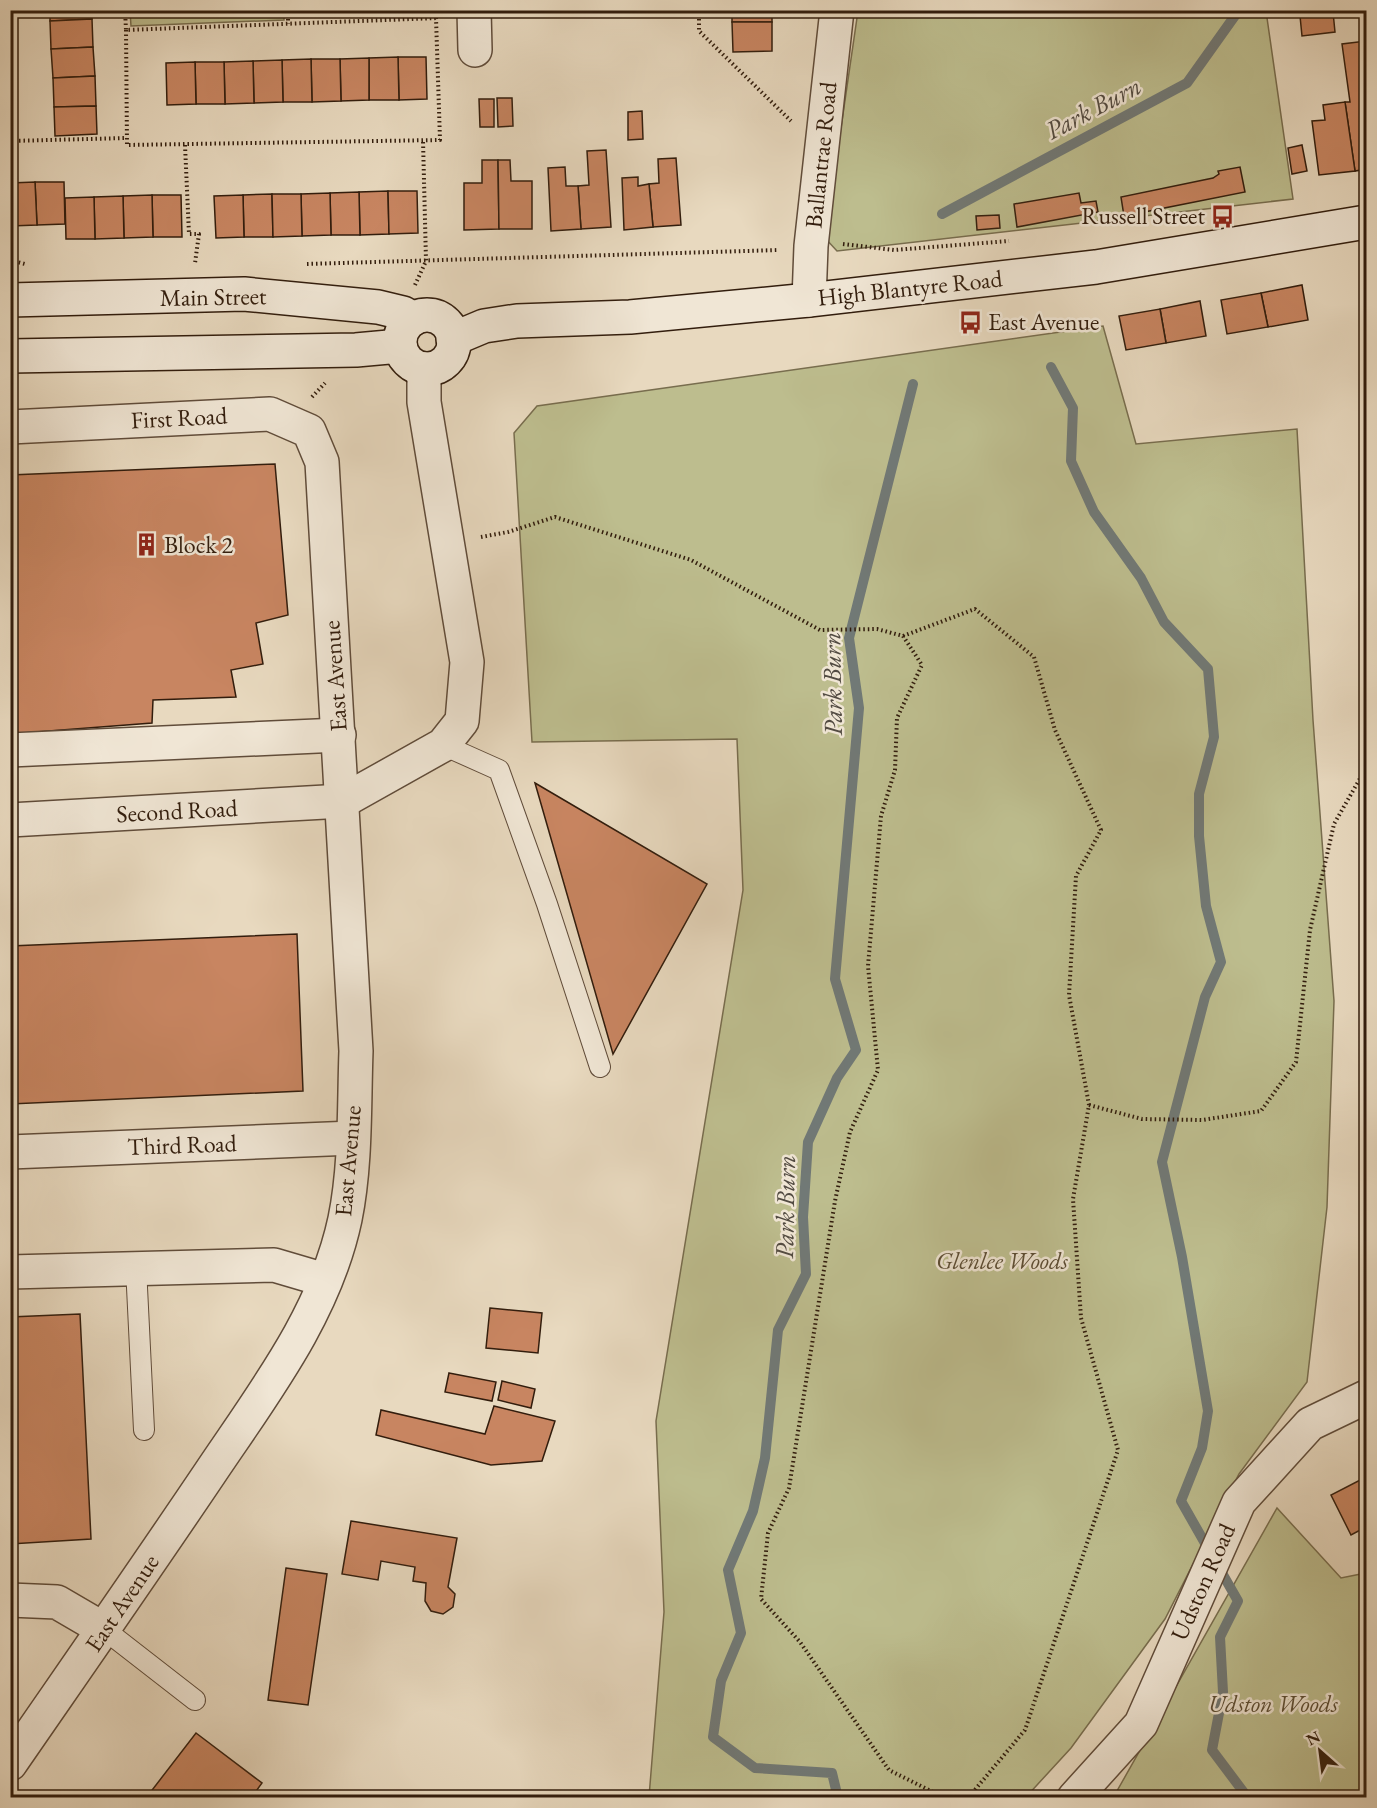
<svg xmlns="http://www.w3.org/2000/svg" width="1377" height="1808" font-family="'EB Garamond',serif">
	<rect width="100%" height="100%" fill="#e8d9bf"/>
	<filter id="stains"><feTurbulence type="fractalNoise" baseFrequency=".00333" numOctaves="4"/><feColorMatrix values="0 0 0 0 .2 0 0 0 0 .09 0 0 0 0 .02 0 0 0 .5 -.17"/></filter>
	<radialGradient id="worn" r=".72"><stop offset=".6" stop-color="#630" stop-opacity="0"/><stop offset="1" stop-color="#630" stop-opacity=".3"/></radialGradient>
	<g fill="#bdbd8e" stroke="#786d4e" stroke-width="1.5">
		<path d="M 130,11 L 284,11 L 284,20 L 131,26 Z"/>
		<path d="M 858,11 L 1266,11 L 1293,199 L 837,251 L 825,238 Z"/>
		<path d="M 1103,326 L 1136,444 L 1297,429 L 1313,720 L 1334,1001 L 1327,1207 L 1307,1382 L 1239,1474 L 1165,1619 L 1071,1748 L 1026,1797 L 649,1797 L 664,1612 L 656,1421 L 743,890 L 737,739 L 532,742 L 514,433 L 537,406 Z"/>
		<path d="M 1277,1508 L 1341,1578 L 1366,1573 L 1366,1797 L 1113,1798 Z"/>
	</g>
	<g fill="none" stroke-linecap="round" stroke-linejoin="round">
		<g stroke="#717976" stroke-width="10">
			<path d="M 942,214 L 1187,83 L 1239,10"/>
			<path d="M 1051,367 L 1073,408 L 1071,461 L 1094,512 L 1141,578 L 1164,622 L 1208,669 L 1214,737 L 1199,794 L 1199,836 L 1206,906 L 1221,962 L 1205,997 L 1162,1162 L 1182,1257 L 1208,1411 L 1202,1448 L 1181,1501 L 1210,1552"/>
			<path d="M 1218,1566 L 1238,1601 L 1220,1637 L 1223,1692 L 1212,1750 L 1248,1798"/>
			<path d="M 838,1798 L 832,1773 L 755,1768 L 713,1737 L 721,1681 L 741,1633 L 728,1570 L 753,1511 L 765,1458 L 778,1330 L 806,1274 L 803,1217 L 808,1142 L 837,1078 L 856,1050 L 835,979 L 859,708 L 849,638 L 913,384"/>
		</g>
	</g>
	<g fill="#c88561" stroke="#321d0d" stroke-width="1.5">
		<path d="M 50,10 L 92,10 L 92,19 L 50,21 Z"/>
		<rect x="732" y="10" width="40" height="12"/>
		<path d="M 1333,12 L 1335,32 L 1302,36 L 1300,16 Z"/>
		<path d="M 92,19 L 93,47 L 51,49 L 50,21 Z"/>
		<path d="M 732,22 L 772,22 L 772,51 L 733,52 Z"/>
		<path d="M 1366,41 L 1366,169 L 1355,171 L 1345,102 L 1350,102 L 1342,44 Z"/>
		<path d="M 93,47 L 95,76 L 53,78 L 51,49 Z"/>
		<path d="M 398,57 L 426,57 L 427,99 L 399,100 Z"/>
		<path d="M 398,57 L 399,100 L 369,100 L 369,58 Z"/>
		<path d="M 369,58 L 369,100 L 341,101 L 340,59 Z"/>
		<path d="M 311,59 L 340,59 L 341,101 L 312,102 Z"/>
		<path d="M 311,59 L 312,102 L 283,102 L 282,60 Z"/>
		<path d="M 282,60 L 283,102 L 254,103 L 253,61 Z"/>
		<path d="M 253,61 L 254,103 L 225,104 L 224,62 Z"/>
		<path d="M 195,62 L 224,62 L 225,104 L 196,104 Z"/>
		<path d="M 195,62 L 196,104 L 167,105 L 166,63 Z"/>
		<path d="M 95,76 L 96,106 L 54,107 L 53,78 Z"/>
		<path d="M 497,98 L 512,98 L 513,126 L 498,127 Z"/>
		<path d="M 479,99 L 494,99 L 494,127 L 480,127 Z"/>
		<path d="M 1345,102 L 1355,171 L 1319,175 L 1312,121 L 1325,120 L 1323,105 Z"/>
		<path d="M 96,106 L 97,134 L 55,136 L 54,107 Z"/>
		<path d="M 642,111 L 643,139 L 628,140 L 628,112 Z"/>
		<path d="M 1302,145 L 1307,171 L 1292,174 L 1288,148 Z"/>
		<path d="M 606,150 L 611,227 L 581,229 L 578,186 L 589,185 L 587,151 Z"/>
		<path d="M 676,158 L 681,225 L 653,227 L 649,184 L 659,183 L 658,159 Z"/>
		<path d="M 482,160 L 498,160 L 499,229 L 464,230 L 464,183 L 482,183 Z"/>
		<path d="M 498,160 L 510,160 L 511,181 L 532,181 L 532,229 L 499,229 Z"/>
		<path d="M 565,167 L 566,186 L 578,186 L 581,229 L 551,231 L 548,168 Z"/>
		<path d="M 1240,167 L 1245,192 L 1124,216 L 1121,197 L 1213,178 L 1219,174 L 1218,171 Z"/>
		<path d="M 638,177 L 638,186 L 649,184 L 653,227 L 624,230 L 622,178 Z"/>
		<path d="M 35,182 L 64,182 L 65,224 L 37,225 Z"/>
		<path d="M 35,182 L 37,225 L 10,226 L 10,183 Z"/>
		<path d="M 388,191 L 389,234 L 360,235 L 359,192 Z"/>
		<path d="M 388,191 L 417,191 L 418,233 L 389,234 Z"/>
		<path d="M 359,192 L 360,235 L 331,235 L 330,193 Z"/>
		<path d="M 330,193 L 331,235 L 302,236 L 301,194 Z"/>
		<path d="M 1079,193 L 1081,203 L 1096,201 L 1098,212 L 1017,227 L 1014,204 Z"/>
		<path d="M 272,194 L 273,237 L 244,237 L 243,195 Z"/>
		<path d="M 272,194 L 301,194 L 302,236 L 273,237 Z"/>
		<path d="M 152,195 L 181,195 L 182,237 L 153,237 Z"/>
		<path d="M 152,195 L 153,237 L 124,238 L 123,196 Z"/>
		<path d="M 243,195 L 244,237 L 216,238 L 214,196 Z"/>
		<path d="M 123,196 L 124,238 L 95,239 L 94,197 Z"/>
		<path d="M 94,197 L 95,239 L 66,239 L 65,198 Z"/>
		<path d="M 999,215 L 1000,228 L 977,230 L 976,216 Z"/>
		<path d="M 1366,278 L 1366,315 L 1361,279 Z"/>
		<path d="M 1302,285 L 1308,320 L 1268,327 L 1261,293 Z"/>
		<path d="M 1261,293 L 1268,327 L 1227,334 L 1221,300 Z"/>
		<path d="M 1200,301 L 1206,336 L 1166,343 L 1160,309 Z"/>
		<path d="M 1160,309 L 1166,343 L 1126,350 L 1119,316 Z"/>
		<path d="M 275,464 L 288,615 L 256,623 L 263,664 L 231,670 L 236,697 L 153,700 L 152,723 L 10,734 L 10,475 Z"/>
		<path d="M 535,783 L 707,884 L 613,1054 Z"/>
		<path d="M 297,934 L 303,1091 L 10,1104 L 10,946 Z"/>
		<path d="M 490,1308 L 542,1313 L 538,1353 L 486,1348 Z"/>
		<path d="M 80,1314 L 91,1539 L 10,1544 L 10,1317 Z"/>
		<path d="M 449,1373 L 496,1382 L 492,1401 L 445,1392 Z"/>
		<path d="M 502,1381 L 535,1389 L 531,1408 L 498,1400 Z"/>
		<path d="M 494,1406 L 555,1421 L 542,1461 L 491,1465 L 376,1435 L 381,1410 L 485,1434 Z"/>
		<path d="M 1366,1477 L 1366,1527 L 1351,1535 L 1331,1495 Z"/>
		<path d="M 351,1521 L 457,1538 L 448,1587 L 455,1594 L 453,1607 L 443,1614 L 431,1611 L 425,1601 L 426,1583 L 413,1581 L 415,1567 L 381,1561 L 378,1580 L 342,1574 Z"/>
		<path d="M 286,1568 L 327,1574 L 308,1705 L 268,1700 Z"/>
		<path d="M 196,1733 L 262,1783 L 251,1798 L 146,1798 Z"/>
	</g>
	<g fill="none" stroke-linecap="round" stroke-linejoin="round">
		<defs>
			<g id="lane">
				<path d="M 443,745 L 499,770 L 547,904 L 600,1067"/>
				<path d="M 136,1267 L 144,1430"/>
				<path d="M 105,1630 L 195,1700"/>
			</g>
			<g id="street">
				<path d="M 474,10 L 475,50"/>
				<path d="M 809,300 L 811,246 L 837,10"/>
				<path d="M 10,427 L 270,414 L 309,431 L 322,462 L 356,1051 C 354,1106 356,1165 345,1219 C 325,1314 263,1394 210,1473 C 144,1571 77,1667 10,1764"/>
				<path d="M 10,750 L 339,735"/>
				<path d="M 10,820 L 343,801 L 443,745 L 462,721 L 467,662 L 424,402 L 424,369"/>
				<path d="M 10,1152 L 353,1138"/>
				<path d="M 10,1272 L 274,1265 L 325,1280"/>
				<path d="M 10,1600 L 57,1602 L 105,1630"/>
				<path d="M 1074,1798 L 1141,1724 L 1239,1502 L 1310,1424 L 1366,1397"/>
			</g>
			<g id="secondary">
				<path d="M 10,300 L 244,294 L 378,307 L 403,313 L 413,319"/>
				<circle cx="427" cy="342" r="27"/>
				<path d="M 453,339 L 484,326 L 517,321 L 630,317 L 809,300 L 1096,267 L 1366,222"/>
				<path d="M 10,356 L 356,350 L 400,346"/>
			</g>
		</defs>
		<use href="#lane" stroke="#604c3a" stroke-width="22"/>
		<use href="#street" stroke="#604c3a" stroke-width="36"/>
		<use href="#secondary" stroke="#321d0d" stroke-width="36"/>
		<g stroke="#321d0d" stroke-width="4" stroke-dasharray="1.5 3" stroke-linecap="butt">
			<path d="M 125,10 L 126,30 L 438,18"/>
			<path d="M 288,10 L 288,24"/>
			<path d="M 406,10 L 406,19"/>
			<path d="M 699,10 L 699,31 L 791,121"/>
			<path d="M 126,30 L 127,145 L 440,140 L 436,18"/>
			<path d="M 10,141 L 127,138"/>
			<path d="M 185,145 L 189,234 L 199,234 L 195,263"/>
			<path d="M 843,244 L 894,250 L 1009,241"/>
			<path d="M 10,260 L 25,264"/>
			<path d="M 307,264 L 779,250"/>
			<path d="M 415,285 L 426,261 L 423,140"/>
			<path d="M 312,397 L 325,383"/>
			<path d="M 481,537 L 508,532 L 555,517 L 691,560 L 820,630 L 877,629 L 903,636 L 922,665 L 897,718 L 895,770 L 881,816 L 868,966 L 878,1070 L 850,1132 L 835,1201 L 789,1488 L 768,1533 L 761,1599 L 800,1642 L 889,1770 L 945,1798"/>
			<path d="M 903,636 L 975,609 L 1034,657 L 1055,730 L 1101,830 L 1076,876 L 1069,995 L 1089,1105 L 1073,1199 L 1081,1318 L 1118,1450 L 1025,1730 L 968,1798"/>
			<path d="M 1089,1105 L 1142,1119 L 1202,1120 L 1261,1111 L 1296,1062 L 1310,930 L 1334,824 L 1366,768"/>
		</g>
		<use href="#lane" stroke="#f0e6d5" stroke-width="20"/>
		<use href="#street" stroke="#f0e6d5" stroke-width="33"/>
		<use href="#secondary" stroke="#f0e6d5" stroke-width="33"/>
	</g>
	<defs>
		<symbol id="bus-bare" viewBox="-9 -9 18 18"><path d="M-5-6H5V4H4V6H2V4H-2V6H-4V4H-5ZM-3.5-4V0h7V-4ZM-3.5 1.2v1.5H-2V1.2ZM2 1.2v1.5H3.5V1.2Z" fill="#8f2418" stroke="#f0e6d5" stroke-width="2.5" paint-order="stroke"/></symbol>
		<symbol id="building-bare" viewBox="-9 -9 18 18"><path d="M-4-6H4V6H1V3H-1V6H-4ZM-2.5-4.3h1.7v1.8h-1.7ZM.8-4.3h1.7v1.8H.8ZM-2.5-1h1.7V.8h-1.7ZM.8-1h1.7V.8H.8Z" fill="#8f2418" stroke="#f0e6d5" stroke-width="2.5" paint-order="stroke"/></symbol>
	</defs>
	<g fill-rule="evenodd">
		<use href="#bus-bare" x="1206" y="200" width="33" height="33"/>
		<use href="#bus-bare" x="954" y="306" width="33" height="33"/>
		<use href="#building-bare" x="130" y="528" width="33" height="33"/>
	</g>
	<g text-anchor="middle" stroke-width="5" stroke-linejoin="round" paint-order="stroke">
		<g font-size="24" fill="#321d0d" stroke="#f0e6d5">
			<text transform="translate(821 155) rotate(-84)" y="8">Ballantrae Road</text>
			<text transform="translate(910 288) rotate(-6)" y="8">High Blantyre Road</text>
			<text transform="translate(213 297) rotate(-1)" y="8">Main Street</text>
			<text transform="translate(179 418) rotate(-3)" y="8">First Road</text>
			<text transform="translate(335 676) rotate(-94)" y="8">East Avenue</text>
			<text transform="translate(177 811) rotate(-3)" y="8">Second Road</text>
			<text transform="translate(182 1145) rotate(-2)" y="8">Third Road</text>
			<text transform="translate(348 1161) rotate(-85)" y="8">East Avenue</text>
			<text transform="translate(1203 1582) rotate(-66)" y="8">Udston Road</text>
			<text transform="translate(122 1603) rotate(-56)" y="8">East Avenue</text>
		</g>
		<g font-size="24" fill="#321d0d" stroke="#f0e6d5" text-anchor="start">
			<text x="1205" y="224" text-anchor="end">Russell Street</text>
			<text x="988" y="330">East Avenue</text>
			<text x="164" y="553">Block 2</text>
		</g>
		<g font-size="24" font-style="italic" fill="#5c4d34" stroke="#f0e6d5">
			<text x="1002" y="1269">Glenlee Woods</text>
			<text x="1273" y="1712">Udston Woods</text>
		</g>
		<g font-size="26" font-style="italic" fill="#524b42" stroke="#f0e6d5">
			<text transform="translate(1093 108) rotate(-28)" y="9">Park Burn</text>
			<text transform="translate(832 684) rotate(-91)" y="9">Park Burn</text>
			<text transform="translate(785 1207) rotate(-89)" y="9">Park Burn</text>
		</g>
	</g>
	<rect width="1377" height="1808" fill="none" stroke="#e8d9bf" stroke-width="36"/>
	<rect x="12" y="12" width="1353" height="1784" fill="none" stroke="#321d0d" stroke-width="3"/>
	<rect x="18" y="18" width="1341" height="1772" fill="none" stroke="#321d0d" stroke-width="1.5"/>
	<g transform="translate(1320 1751) rotate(332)" stroke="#f0e6d5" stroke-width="4.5" paint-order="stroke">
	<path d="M0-4.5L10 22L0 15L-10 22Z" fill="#321d0d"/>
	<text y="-9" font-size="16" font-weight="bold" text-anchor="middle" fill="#321d0d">N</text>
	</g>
	<rect width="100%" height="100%" filter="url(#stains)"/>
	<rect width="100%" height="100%" fill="url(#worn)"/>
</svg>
